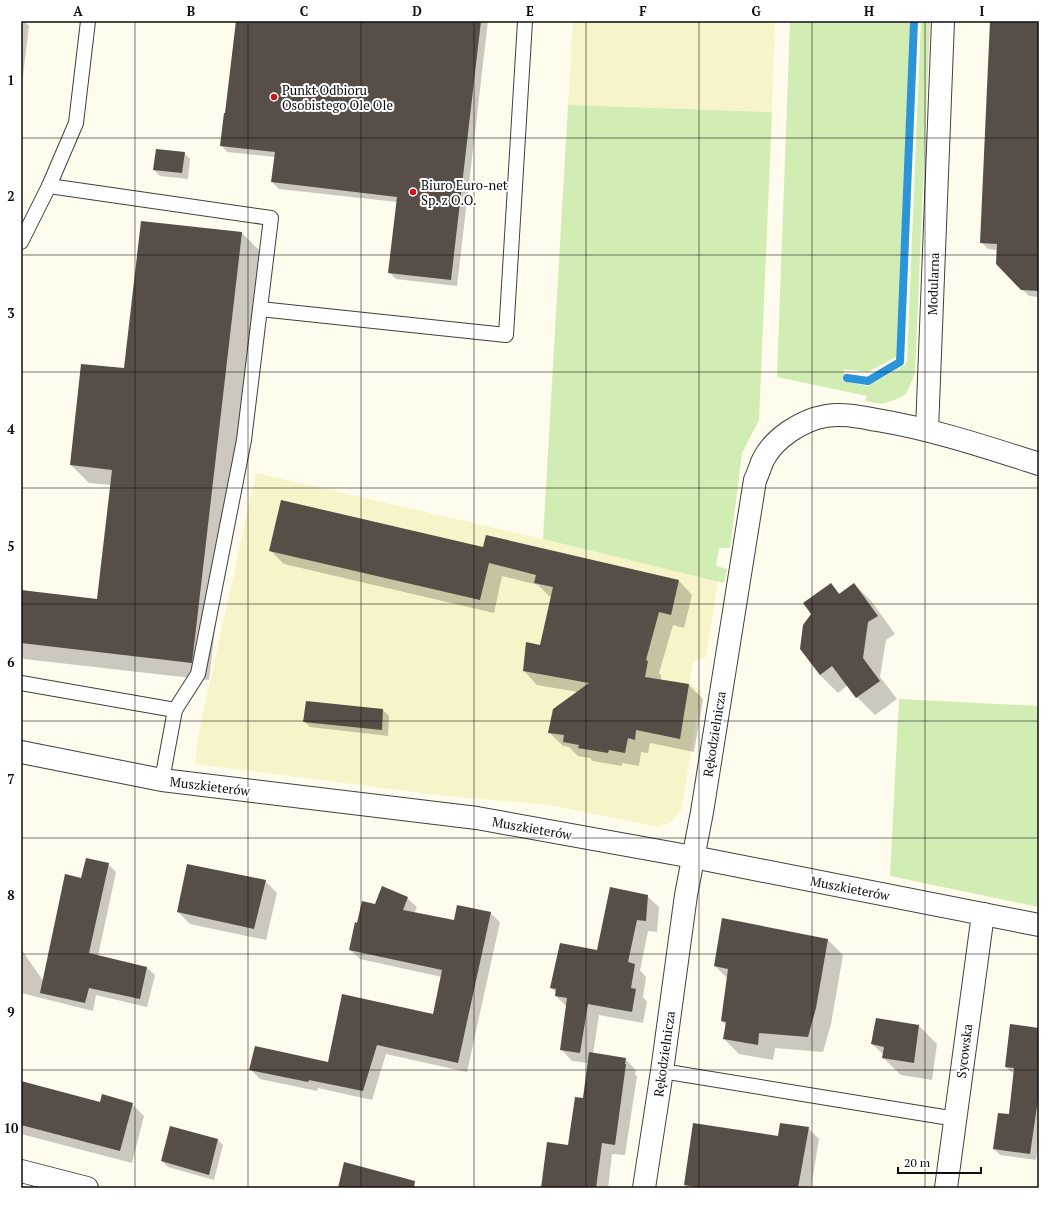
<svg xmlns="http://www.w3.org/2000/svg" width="1060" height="1209" font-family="'PT Serif',serif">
	<rect width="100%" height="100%" fill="#fffbed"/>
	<g fill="#f8f4ca">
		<path d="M 573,21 L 775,21 L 772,112 L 568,105 Z"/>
		<path d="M 256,473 L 543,539 L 718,581 L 706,657 L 693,662 L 689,684 L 701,691 L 681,811 L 670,823 L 658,827 L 550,805 L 446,796 L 195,764 L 198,736 Z"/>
	</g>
	<g fill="#d1edb3">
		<path d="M 790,21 L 911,21 L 896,357 L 868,372 L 845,369 L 842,381 L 868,386 L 905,365 L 907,360 L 921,21 L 929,21 L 930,22 L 915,373 L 912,381 L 906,394 L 897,399 L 882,404 L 865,401 L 867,396 L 777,377 Z"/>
		<path d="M 568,105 L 772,112 L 759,420 L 742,453 L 730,548 L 719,548 L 716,566 L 727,569 L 724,583 L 543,539 Z"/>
		<path d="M 899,699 L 1039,706 L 1039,907 L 890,876 Z"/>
	</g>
	<g fill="#0003">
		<path d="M 21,21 L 24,21 L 29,26 L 21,92 Z"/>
		<path d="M 236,21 L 488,21 L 457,286 L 396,279 L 389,272 L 397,202 L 279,189 L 272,182 L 275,157 L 227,152 L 221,145 L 226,114 Z"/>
		<path d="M 991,21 L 1039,21 L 1039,297 L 1029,296 L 997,264 L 998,250 L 988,249 L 981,242 Z"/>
		<path d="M 184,153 L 190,159 L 188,179 L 160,176 L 154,170 Z"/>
		<path d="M 242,233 L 260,251 L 209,680 L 24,659 L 21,656 L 21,591 L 98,600 L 111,485 L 89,483 L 71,465 L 125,370 Z"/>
		<path d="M 484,548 L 679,581 L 692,595 L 684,628 L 673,625 L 659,673 L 661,675 L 661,680 L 689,685 L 703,699 L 694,752 L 650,743 L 648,753 L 641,752 L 639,766 L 622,763 L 622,766 L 593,761 L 590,758 L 578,756 L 569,747 L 563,746 L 549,732 L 578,692 L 537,685 L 524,671 L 541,646 L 552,597 L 549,596 L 538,585 L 502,576 L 494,613 L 284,564 L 270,550 Z"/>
		<path d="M 831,584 L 840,594 L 854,584 L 872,602 L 895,634 L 886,640 L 880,677 L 897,699 L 875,715 L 857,697 L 848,685 L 838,693 L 820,675 L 801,649 Z"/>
		<path d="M 383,710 L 389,716 L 388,736 L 310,727 L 304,721 Z"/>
		<path d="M 108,864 L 116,872 L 98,956 L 147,968 L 155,975 L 147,1007 L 96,995 L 93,1011 L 21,993 L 21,949 L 44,982 L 82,880 Z"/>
		<path d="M 265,881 L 277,893 L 266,940 L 190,924 L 178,912 Z"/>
		<path d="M 647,896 L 659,907 L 657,932 L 648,931 L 640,970 L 646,977 L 643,997 L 647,1002 L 643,1023 L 599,1015 L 593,1054 L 625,1059 L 636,1070 L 635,1075 L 637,1076 L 625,1155 L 612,1154 L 608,1188 L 542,1188 L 569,1146 L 584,1099 L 589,1063 L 572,1061 L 561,1049 L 567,1007 L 556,996 L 557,993 L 551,988 L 598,951 Z"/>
		<path d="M 407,898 L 417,907 L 414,913 L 454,921 L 490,913 L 500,922 L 467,1072 L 386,1054 L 372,1100 L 318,1088 L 317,1091 L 260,1079 L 250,1069 L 329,1063 L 434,1015 L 442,977 L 360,959 L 350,950 L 357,924 L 376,905 Z"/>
		<path d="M 828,940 L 843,955 L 831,1024 L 823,1052 L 775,1048 L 773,1060 L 739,1054 L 724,1039 L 726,1025 L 722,1021 L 728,979 L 715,966 Z"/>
		<path d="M 877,1019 L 919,1026 L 937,1044 L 932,1080 L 901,1075 L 883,1058 L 884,1055 L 872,1044 Z"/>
		<path d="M 1039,1029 L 1039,1137 L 1036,1160 L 1000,1155 L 994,1149 L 1009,1115 L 1015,1073 L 1011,1072 L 1006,1067 Z"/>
		<path d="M 21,1082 L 101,1103 L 132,1104 L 144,1116 L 132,1163 L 21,1134 Z"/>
		<path d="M 694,1124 L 779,1137 L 808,1128 L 819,1139 L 811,1188 L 685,1188 Z"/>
		<path d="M 217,1139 L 223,1145 L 214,1180 L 168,1167 L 162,1161 Z"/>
	</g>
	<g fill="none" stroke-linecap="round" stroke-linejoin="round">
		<path stroke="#2c95da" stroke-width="8" d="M 847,378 L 868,381 L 900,362 L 914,22"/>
	</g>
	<g fill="#574e48">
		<path d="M 236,21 L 481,21 L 451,280 L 388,273 L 397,197 L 271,182 L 275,152 L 220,146 L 224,113 L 225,113 Z"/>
		<path d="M 990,21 L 1039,21 L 1039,291 L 1021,290 L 996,264 L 997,244 L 980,243 Z"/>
		<path d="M 156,149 L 185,152 L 182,173 L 153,170 Z"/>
		<path d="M 141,221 L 242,232 L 192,663 L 21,643 L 21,590 L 97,599 L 112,470 L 70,465 L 81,364 L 124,368 Z"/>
		<path d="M 281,500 L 483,547 L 486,535 L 679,580 L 671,615 L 659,612 L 646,660 L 648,661 L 645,677 L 689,684 L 680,739 L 636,730 L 635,740 L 628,738 L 625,753 L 609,750 L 608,753 L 578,748 L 579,745 L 563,742 L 564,735 L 548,733 L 553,709 L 589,683 L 523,671 L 526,642 L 540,645 L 553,587 L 534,583 L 536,575 L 489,563 L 480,600 L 269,551 Z"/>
		<path d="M 831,583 L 839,594 L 854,583 L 878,616 L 868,622 L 863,658 L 880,681 L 856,698 L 832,666 L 820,675 L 800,649 L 803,625 L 811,614 L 803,603 Z"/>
		<path d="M 306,701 L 383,709 L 382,730 L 303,722 Z"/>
		<path d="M 86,858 L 109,863 L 89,953 L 147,967 L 140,999 L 89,988 L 85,1003 L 40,993 L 65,874 L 81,878 Z"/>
		<path d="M 187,864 L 266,880 L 254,929 L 177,912 Z"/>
		<path d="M 382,886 L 408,897 L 403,910 L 454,920 L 457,905 L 491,912 L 458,1063 L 377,1045 L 363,1091 L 309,1080 L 308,1082 L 249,1070 L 255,1046 L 328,1062 L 342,994 L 433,1014 L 442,970 L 349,950 L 355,922 L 357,923 L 362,901 L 375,904 Z"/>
		<path d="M 610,887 L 648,895 L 646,921 L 637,920 L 628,962 L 635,964 L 631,988 L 636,989 L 632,1012 L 588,1004 L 580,1053 L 560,1050 L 567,998 L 555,996 L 556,989 L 550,988 L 560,943 L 597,950 Z"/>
		<path d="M 722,918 L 828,939 L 816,1008 L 808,1037 L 759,1033 L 758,1045 L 723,1039 L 726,1022 L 721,1021 L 728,969 L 714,966 Z"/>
		<path d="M 876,1018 L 919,1025 L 914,1063 L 882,1058 L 884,1047 L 871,1044 Z"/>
		<path d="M 1010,1024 L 1039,1028 L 1039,1093 L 1030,1154 L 993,1149 L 998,1113 L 1009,1114 L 1014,1068 L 1005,1067 Z"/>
		<path d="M 589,1052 L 626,1058 L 625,1064 L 626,1064 L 615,1145 L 602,1143 L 596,1188 L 541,1188 L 547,1142 L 568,1145 L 575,1097 L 583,1098 Z"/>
		<path d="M 21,1081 L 100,1102 L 102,1094 L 133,1103 L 120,1151 L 21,1125 Z"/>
		<path d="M 693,1123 L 778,1136 L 780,1123 L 809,1127 L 798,1188 L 703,1188 L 684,1185 Z"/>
		<path d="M 170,1126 L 218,1139 L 209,1175 L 161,1161 Z"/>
		<path d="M 344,1162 L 415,1181 L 414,1188 L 338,1188 Z"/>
	</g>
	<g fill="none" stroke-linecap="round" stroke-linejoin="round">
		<defs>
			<g id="lane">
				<path d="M 49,186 L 271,218 L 244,440 L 198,674 L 175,710 L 162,780"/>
				<path d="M 21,242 L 49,186 L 76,123 L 88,21"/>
				<path d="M 260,309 L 506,335 L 525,21"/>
				<path d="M 21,683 L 175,710"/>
				<path d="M 662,1071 L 956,1119"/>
			</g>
			<g id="street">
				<path d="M 927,430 L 943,21"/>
				<path d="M 21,752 L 162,780 L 477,818 L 693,857 L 1039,925"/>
				<path d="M 21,1171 L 87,1188"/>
				<path d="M 644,1188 L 662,1071 L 686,895 L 702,812 L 755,480 C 758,474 760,467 763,460 C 774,438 802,420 826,416 C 843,413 860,417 877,420 C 932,429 986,447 1039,464"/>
				<path d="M 946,1188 L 983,914"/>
			</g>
		</defs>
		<use href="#lane" stroke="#404040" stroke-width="16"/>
		<use href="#street" stroke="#404040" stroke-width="24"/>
		<use href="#lane" stroke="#fff" stroke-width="14"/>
		<use href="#street" stroke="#fff" stroke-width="22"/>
	</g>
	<path fill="none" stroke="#0d0d0d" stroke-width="1" stroke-opacity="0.55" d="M 135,21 L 135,1188M 248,21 L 248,1188M 361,21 L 361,1188M 474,21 L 474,1188M 586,21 L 586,1188M 699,21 L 699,1188M 812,21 L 812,1188M 925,21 L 925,1188M 21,138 L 1039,138M 21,255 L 1039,255M 21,372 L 1039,372M 21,488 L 1039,488M 21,604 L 1039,604M 21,721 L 1039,721M 21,838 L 1039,838M 21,954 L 1039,954M 21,1070 L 1039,1070"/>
	<g fill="#ca1822" stroke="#fff" stroke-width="1.5">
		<circle cx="274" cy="97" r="4"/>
		<circle cx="413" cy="192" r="4"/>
	</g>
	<g text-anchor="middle" stroke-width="4" stroke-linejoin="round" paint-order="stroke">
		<g font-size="13" fill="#0d0d0d" stroke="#fff" text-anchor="start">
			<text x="282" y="95">Punkt Odbioru<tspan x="282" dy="15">Osobistego Ole Ole</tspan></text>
			<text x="421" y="190">Biuro Euro-net<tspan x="421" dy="15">Sp. z O.O.</tspan></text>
		</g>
		<g font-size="13" fill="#0d0d0d" stroke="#fff">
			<text transform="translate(933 284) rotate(-88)" y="5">Modularna</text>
			<text transform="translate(714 734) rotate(-81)" y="5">Rękodzielnicza</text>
			<text transform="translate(210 786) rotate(7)" y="5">Muszkieterów</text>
			<text transform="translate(532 828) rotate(10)" y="5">Muszkieterów</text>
			<text transform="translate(850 888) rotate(11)" y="5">Muszkieterów</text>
			<text transform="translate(964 1051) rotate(-83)" y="5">Sycowska</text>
			<text transform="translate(664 1054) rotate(-82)" y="5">Rękodzielnicza</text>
		</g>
	</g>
	<rect width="1060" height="1209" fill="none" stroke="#ffffff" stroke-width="44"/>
	<path d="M898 1167v6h83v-6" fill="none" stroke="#0d0d0d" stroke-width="2"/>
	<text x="904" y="1167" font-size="12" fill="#0d0d0d" stroke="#ffffff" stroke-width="3" paint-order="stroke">20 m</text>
	<rect x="22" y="22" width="1016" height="1165" fill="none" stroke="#0d0d0d" stroke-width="1.5"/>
	<g font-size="13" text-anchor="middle" font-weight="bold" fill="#0d0d0d">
		<text x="78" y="16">A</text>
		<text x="191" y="16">B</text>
		<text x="304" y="16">C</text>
		<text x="417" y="16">D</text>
		<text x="530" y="16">E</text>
		<text x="643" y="16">F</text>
		<text x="756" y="16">G</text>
		<text x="869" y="16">H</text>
		<text x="982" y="16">I</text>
		<text x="11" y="85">1</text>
		<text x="11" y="201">2</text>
		<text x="11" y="318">3</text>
		<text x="11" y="434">4</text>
		<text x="11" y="551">5</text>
		<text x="11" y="667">6</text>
		<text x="11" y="784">7</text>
		<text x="11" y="900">8</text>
		<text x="11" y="1017">9</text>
		<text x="11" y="1133">10</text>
	</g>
</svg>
